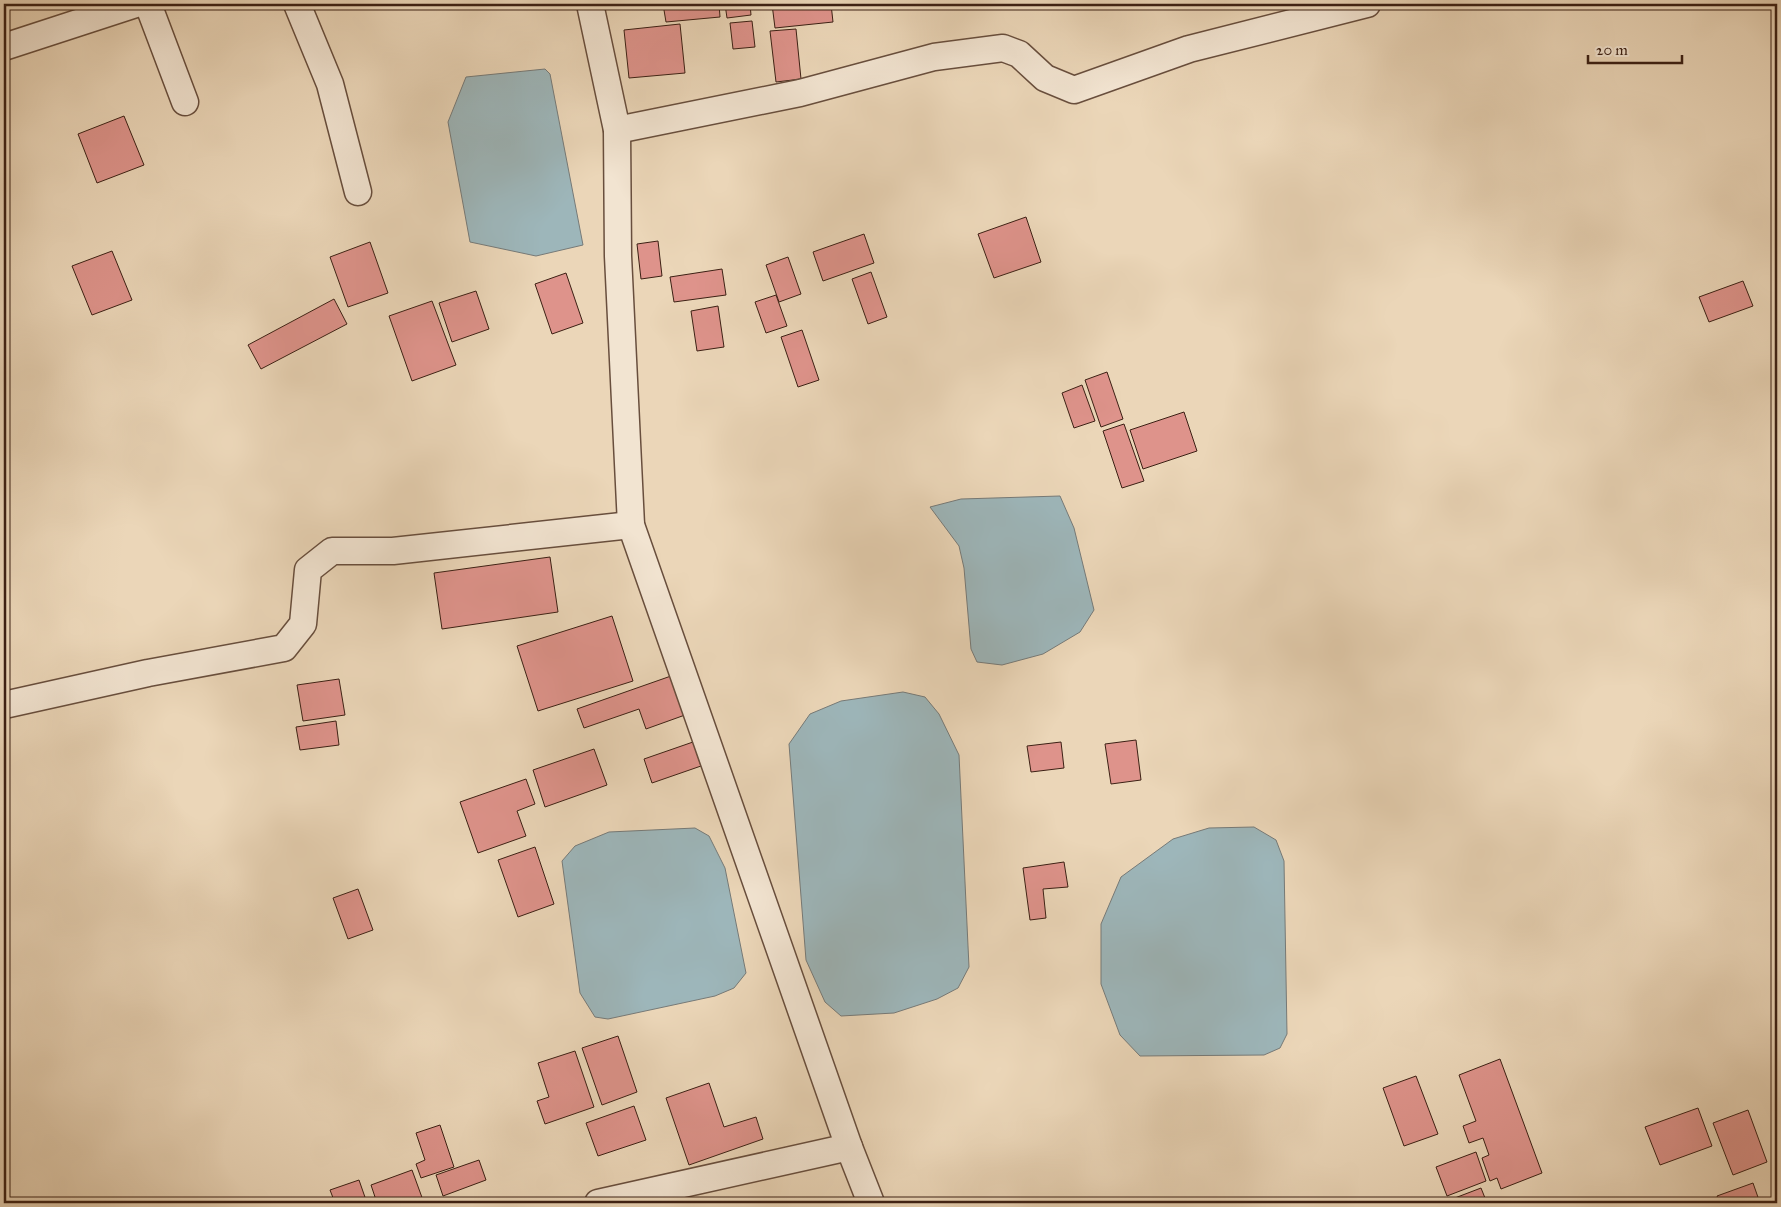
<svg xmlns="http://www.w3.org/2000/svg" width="1781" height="1207" font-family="'IM FELL Great Primer',serif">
	<rect width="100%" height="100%" fill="#ebd6b8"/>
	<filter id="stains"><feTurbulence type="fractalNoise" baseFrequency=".004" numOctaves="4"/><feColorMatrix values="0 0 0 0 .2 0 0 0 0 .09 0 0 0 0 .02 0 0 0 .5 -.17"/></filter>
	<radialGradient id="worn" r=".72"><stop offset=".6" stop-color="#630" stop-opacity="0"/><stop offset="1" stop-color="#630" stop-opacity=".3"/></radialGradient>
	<g fill="#9db6ba" stroke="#767a78">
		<path d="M 545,69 L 550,74 L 583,245 L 536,256 L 470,242 L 448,122 L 466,77 Z"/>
		<path d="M 1060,496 L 1074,528 L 1094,610 L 1080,632 L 1043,654 L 1002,665 L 977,662 L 971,649 L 964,568 L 959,546 L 930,507 L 961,499 Z"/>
		<path d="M 903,692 L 925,697 L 939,714 L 959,755 L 969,967 L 958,988 L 937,999 L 894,1013 L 841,1016 L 825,1002 L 806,960 L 789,744 L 810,714 L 841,701 Z"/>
		<path d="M 1254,827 L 1276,840 L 1284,861 L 1287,1034 L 1280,1048 L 1264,1055 L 1140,1056 L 1120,1035 L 1101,984 L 1101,924 L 1121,877 L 1173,839 L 1209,828 Z"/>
		<path d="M 695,828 L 709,836 L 725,868 L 746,973 L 734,988 L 715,996 L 608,1019 L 595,1017 L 580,993 L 562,861 L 575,846 L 609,832 Z"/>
	</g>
	<g fill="#de938b" stroke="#3c2014">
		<path d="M 421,4 L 443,4 L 422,9 Z"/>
		<path d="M 663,4 L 719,4 L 720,17 L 666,22 Z"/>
		<path d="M 725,4 L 750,4 L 751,15 L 727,18 Z"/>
		<path d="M 772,4 L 831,4 L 833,22 L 775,28 Z"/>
		<path d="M 752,21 L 755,47 L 733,49 L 730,23 Z"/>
		<path d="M 680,24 L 685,73 L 629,78 L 624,30 Z"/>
		<path d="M 796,29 L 801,79 L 776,82 L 770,31 Z"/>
		<path d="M 124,116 L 144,165 L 97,183 L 78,134 Z"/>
		<path d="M 1026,217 L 1041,262 L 994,278 L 978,234 Z"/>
		<path d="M 864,234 L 874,263 L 823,281 L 813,252 Z"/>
		<path d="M 658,241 L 662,276 L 641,279 L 637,244 Z"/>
		<path d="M 370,242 L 388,293 L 348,307 L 330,257 Z"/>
		<path d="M 112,251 L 132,300 L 92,315 L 72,266 Z"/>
		<path d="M 788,257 L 801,294 L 779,302 L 766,265 Z"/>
		<path d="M 722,269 L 726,295 L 674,302 L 670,277 Z"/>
		<path d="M 871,272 L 887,317 L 868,324 L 852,279 Z"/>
		<path d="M 566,273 L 583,323 L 552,334 L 535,284 Z"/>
		<path d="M 1743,281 L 1753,306 L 1709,322 L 1699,297 Z"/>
		<path d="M 476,291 L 489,329 L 452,342 L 439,303 Z"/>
		<path d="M 776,295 L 787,326 L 766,333 L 755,302 Z"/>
		<path d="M 334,299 L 347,324 L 261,369 L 248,345 Z"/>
		<path d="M 432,301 L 456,365 L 412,381 L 389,316 Z"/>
		<path d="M 718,306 L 724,347 L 697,351 L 691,311 Z"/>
		<path d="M 802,330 L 819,380 L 798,387 L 781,337 Z"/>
		<path d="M 1107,372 L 1123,419 L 1101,427 L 1085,380 Z"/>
		<path d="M 1082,385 L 1095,421 L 1074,428 L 1062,393 Z"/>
		<path d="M 1184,412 L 1197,451 L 1143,469 L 1130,430 Z"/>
		<path d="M 1124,424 L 1144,481 L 1122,488 L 1103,431 Z"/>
		<path d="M 550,557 L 558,612 L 442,629 L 434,573 Z"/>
		<path d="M 612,616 L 633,681 L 538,711 L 517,646 Z"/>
		<path d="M 671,676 L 685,715 L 646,729 L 639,709 L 584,728 L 577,709 Z"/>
		<path d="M 339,679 L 345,715 L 303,721 L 297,685 Z"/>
		<path d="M 336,721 L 339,745 L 300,750 L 296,727 Z"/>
		<path d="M 1136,740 L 1141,780 L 1111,784 L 1105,744 Z"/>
		<path d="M 693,742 L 701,766 L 652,783 L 644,759 Z"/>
		<path d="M 1061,742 L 1064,768 L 1031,772 L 1027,746 Z"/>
		<path d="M 594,749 L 607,785 L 545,807 L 533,770 Z"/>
		<path d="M 526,779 L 535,804 L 517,811 L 526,836 L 478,853 L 460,802 Z"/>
		<path d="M 535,847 L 554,904 L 518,917 L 498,860 Z"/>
		<path d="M 1064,862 L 1068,887 L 1043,889 L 1046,918 L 1030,920 L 1023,868 Z"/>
		<path d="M 358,889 L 373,930 L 348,939 L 333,898 Z"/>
		<path d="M 618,1036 L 637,1092 L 602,1105 L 582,1048 Z"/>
		<path d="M 575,1051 L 594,1107 L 545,1124 L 537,1101 L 549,1097 L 538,1063 Z"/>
		<path d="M 1500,1059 L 1542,1173 L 1501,1189 L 1497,1178 L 1490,1181 L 1482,1158 L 1489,1155 L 1483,1138 L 1469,1143 L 1463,1126 L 1476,1121 L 1459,1075 Z"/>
		<path d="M 1416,1076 L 1438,1134 L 1404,1146 L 1383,1088 Z"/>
		<path d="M 709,1083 L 724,1127 L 756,1117 L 763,1139 L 689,1165 L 666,1098 Z"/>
		<path d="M 634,1106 L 646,1140 L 598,1156 L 586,1123 Z"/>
		<path d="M 1698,1108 L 1712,1146 L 1660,1165 L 1645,1127 Z"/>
		<path d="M 1748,1110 L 1767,1162 L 1733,1175 L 1713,1123 Z"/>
		<path d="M 440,1125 L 454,1167 L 421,1178 L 416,1164 L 425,1160 L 416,1133 Z"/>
		<path d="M 1476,1152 L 1486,1181 L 1447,1196 L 1436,1167 Z"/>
		<path d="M 479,1160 L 486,1180 L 443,1196 L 436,1175 Z"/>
		<path d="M 412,1170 L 424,1203 L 377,1203 L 371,1185 Z"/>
		<path d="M 359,1180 L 367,1203 L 335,1203 L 330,1190 Z"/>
		<path d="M 1753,1183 L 1760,1203 L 1720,1203 L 1717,1196 Z"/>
		<path d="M 1481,1188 L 1487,1203 L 1448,1203 L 1447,1201 Z"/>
		<path d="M 1672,1199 L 1673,1203 L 1661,1203 Z"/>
	</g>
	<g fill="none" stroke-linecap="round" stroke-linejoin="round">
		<defs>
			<g id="minor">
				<path d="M 148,4 L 185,102"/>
				<path d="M 297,4 L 330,84 L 358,192"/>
				<path d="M 590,4 L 617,130 L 618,256 L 631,525 L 849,1147 L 871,1203"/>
				<path d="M 4,47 L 136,4"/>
				<path d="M 617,130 L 800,93 L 934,57 L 1003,48 L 1019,54 L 1045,78 L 1074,90 L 1189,49 L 1367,4"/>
				<path d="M 4,705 L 148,673 L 284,648 L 303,624 L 308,570 L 332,551 L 393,551 L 631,525"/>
				<path d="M 598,1203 L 849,1147"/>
			</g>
		</defs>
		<use href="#minor" stroke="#684e3d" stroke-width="29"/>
		<use href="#minor" stroke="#f2e4d1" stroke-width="26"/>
	</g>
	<rect width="1781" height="1207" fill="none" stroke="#ebd6b8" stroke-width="20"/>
	<rect x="5" y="5" width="1771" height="1197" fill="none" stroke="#3c2014" stroke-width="2.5"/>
	<rect x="10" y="10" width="1761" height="1187" fill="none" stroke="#3c2014"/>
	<path d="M1588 55v8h94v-8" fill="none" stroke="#3c2014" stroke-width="2.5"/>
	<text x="1596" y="55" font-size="15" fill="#3c2014" stroke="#f2e4d1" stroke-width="4" paint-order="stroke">20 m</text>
	<rect width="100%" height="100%" filter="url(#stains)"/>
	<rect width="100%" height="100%" fill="url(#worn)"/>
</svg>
